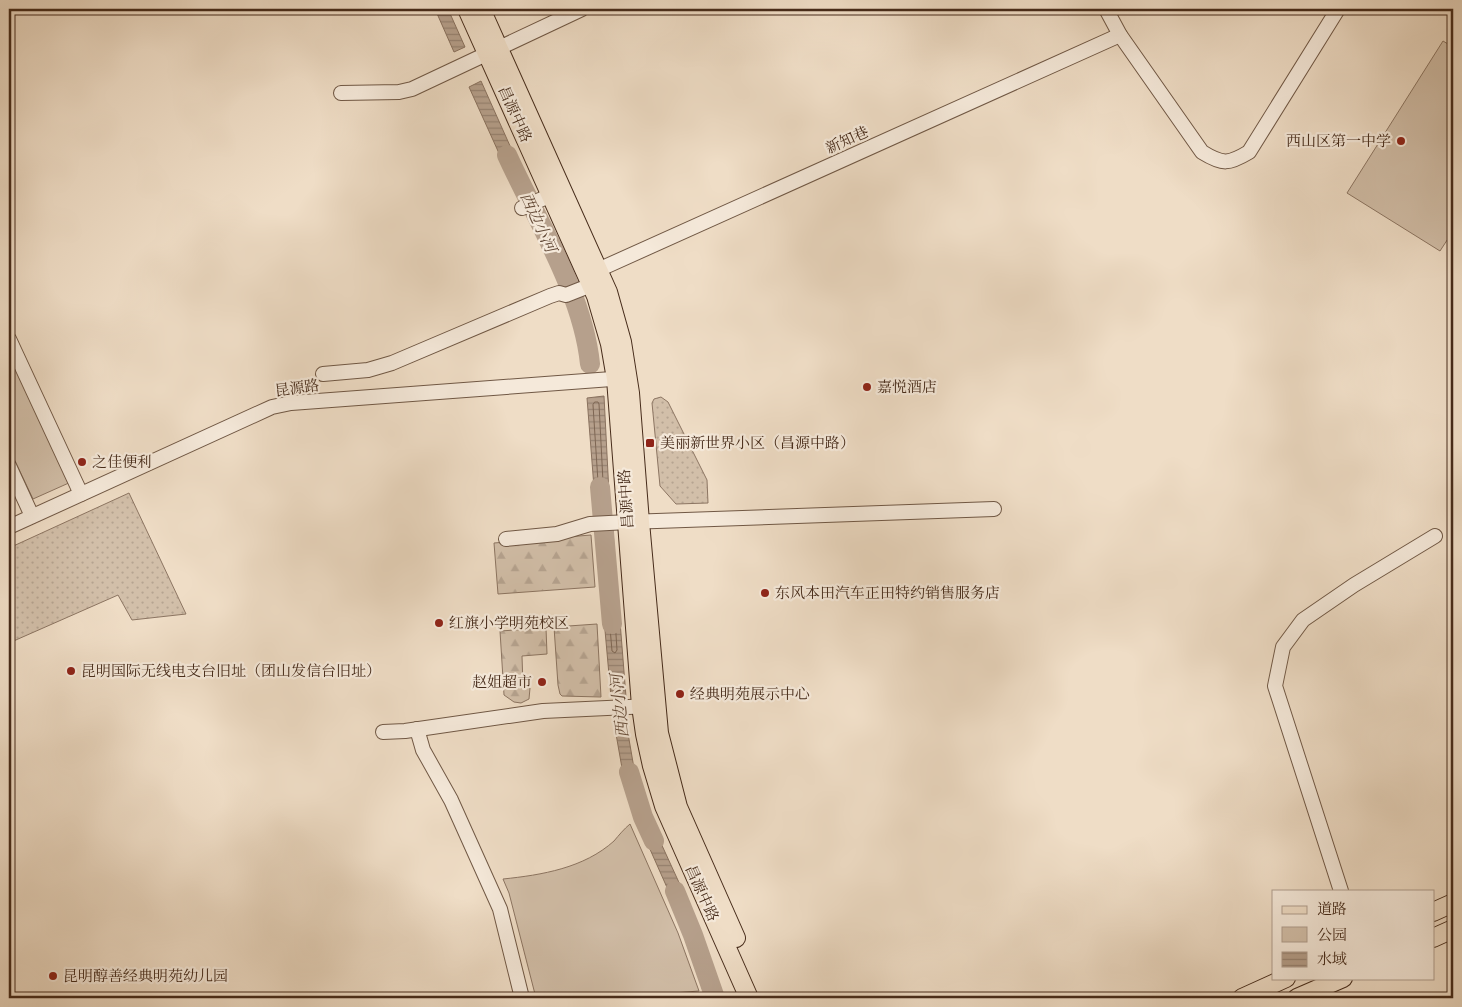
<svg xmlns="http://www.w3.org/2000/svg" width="1462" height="1007" font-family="'IM FELL French Canon','Noto Serif SC',serif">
	<defs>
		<pattern id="grass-dots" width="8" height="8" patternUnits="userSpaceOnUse" patternTransform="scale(1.25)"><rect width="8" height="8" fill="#d2bfa9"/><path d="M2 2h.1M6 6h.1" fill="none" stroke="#b6a491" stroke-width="1.8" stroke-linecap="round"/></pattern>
		<pattern id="forest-firs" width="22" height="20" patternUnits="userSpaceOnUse" patternTransform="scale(1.25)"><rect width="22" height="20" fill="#d2bfa9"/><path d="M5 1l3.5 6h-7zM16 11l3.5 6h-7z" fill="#b6a491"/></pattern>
		<pattern id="water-rules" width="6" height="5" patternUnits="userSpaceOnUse" patternTransform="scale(1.25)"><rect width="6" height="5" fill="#b6a08c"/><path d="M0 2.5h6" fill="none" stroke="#968372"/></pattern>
	</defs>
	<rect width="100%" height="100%" fill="#efddc6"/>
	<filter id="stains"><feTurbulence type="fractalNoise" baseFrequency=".004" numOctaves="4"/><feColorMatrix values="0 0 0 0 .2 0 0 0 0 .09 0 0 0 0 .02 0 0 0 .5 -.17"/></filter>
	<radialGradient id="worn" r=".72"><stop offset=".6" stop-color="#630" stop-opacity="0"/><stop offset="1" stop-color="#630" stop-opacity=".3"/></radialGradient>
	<g fill="url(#grass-dots)" stroke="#8c7562">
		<path d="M 661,397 L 668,402 L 707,480 L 708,503 L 676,504 L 660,486 L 652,403 L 654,399 Z"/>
		<path d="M 129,493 L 186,614 L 132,620 L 118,595 L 9,643 L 9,548 Z"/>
	</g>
	<g fill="url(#forest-firs)" stroke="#8c7562">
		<path d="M 591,535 L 595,587 L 498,594 L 494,543 Z"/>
		<path d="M 597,624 L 601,697 L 562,696 L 560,694 L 558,685 L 554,627 Z"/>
		<path d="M 546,628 L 547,654 L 522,656 L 523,686 L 530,688 L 529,699 L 521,703 L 514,702 L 504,695 L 500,631 Z"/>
	</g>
	<g fill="#d2bfa9" stroke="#8c7562">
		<path d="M 1443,41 L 1453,47 L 1453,231 L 1440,251 L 1347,193 Z"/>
		<path d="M 9,348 L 71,482 L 33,499 L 9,448 Z"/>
		<path d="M 630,824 L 678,933 L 699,991 L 611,998 L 536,998 L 509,893 L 503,879 C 542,875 584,868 614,841 C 619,835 624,829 630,824 Z"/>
	</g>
	<g fill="url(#water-rules)" stroke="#89715e">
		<path d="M 435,9 L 448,9 L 465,47 L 454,52 Z"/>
		<path d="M 481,81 L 523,175 L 512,182 L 469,87 Z"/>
		<path d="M 543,214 L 575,283 L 563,285 L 532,219 Z"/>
		<path d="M 581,298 L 593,342 L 597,363 L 586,364 L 582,345 L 568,302 Z"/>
		<path d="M 604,396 L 610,513 L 596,513 L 587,398 Z"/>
		<path d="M 613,529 L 616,582 L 601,585 L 596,531 Z"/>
		<path d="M 618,596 L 626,697 L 611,697 L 602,597 Z"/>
		<path d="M 625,716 L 635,774 L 643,795 L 631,801 L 622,768 L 613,717 Z"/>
		<path d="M 648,815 L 693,913 L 681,919 L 637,820 Z"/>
		<path d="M 700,932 L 722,996 L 716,998 L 708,998 L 687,938 Z"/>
	</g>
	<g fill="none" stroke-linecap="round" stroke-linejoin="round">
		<g stroke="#7e6653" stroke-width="1">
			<path d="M 595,402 L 598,402 L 599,404 L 603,482 L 601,484 L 598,482 L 593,405 Z"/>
			<path d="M 604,535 L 608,537 L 610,569 L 608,571 L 605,569 L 602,537 Z"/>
			<path d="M 610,602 L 614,604 L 617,650 L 615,653 L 612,651 L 608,604 Z"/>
		</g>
		<g stroke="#b6a08c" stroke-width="20">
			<path d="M 507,155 C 536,219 583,293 590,364"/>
			<path d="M 600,487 L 612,624"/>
			<path d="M 629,772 L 643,817 L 654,841"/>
			<path d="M 675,891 L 693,935 L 715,998"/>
		</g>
		<defs>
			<g id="minor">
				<path d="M 1106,9 L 1120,35 L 1202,152 C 1223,165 1229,164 1249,152 L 1338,9"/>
				<path d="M 341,93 L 399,92 L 412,89 L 582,9"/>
				<path d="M 522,208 L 551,195"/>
				<path d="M 589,274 L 1120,35"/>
				<path d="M 9,339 L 81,494"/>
				<path d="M 323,374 L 368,370 L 392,363 L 550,296 L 559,293 L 566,295 L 599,282"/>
				<path d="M 9,466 L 32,516"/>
				<path d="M 9,527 L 272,407 L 291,403 L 625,378"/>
				<path d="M 506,539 L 557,534 L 590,524 L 628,522 L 994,509"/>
				<path d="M 417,729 L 423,750 L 451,800 L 500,909 L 522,998"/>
				<path d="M 383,732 L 405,731 L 543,711 L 650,706"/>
				<path d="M 1341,891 L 1275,686 L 1283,647 L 1303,620 L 1354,585 L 1435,536"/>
			</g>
			<g id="major">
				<path d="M 467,9 L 596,296 L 610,344 L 616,379 L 641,706 L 645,734 L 652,766 L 664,806 L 749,998"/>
				<path d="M 481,9 L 608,292 L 622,342 L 630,393 L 640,522 L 659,733 L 678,807 L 736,938"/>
				<path d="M 1433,912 L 1453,903"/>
				<path d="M 1433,938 L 1453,929"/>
				<path d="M 1242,998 L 1286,978"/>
				<path d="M 1297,998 L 1343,978"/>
			</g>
		</defs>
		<use href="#minor" stroke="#705845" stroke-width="16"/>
		<use href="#major" stroke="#462b1a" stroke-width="20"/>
		<use href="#minor" stroke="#f5e9da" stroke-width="14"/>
		<use href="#major" stroke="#efddc6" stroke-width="18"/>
	</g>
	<g fill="#8f2418" stroke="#f5e9da" stroke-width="2">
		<circle cx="1401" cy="141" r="5"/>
		<circle cx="867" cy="387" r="5"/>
		<rect x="645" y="438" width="10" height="10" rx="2.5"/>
		<circle cx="82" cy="462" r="5"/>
		<circle cx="765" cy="593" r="5"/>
		<circle cx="439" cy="623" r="5"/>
		<circle cx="71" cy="671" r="5"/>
		<circle cx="542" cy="682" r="5"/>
		<circle cx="680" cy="694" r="5"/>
		<circle cx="53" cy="976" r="5"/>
	</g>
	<g text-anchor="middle" stroke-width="4.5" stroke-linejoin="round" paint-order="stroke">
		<g font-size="15" fill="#462b1a" stroke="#f5e9da">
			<text transform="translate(515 114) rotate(66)" y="5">昌源中路</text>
			<text transform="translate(847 140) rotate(-24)" y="5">新知巷</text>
			<text transform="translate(297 388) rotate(-8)" y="5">昆源路</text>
			<text transform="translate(626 499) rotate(-94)" y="5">昌源中路</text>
			<text transform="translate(702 893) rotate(66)" y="5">昌源中路</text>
		</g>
		<g font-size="15" fill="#462b1a" stroke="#f5e9da" text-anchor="start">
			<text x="1391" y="146" text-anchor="end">西山区第一中学</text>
			<text x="877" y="392">嘉悦酒店</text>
			<text x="660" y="448">美丽新世界小区（昌源中路）</text>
			<text x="92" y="467">之佳便利</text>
			<text x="775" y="598">东风本田汽车正田特约销售服务店</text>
			<text x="449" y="628">红旗小学明苑校区</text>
			<text x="81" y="676">昆明国际无线电支台旧址（团山发信台旧址）</text>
			<text x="532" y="687" text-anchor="end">赵姐超市</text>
			<text x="690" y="699">经典明苑展示中心</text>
			<text x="63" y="981">昆明醇善经典明苑幼儿园</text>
		</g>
		<g font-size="16" font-style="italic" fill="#624836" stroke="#f5e9da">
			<text transform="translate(539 222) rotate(65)" y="6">西边小河</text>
			<text transform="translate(619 706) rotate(-96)" y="6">西边小河</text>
		</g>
	</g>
	<rect width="1462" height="1007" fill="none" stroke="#efddc6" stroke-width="30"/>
	<rect x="10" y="10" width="1442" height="987" fill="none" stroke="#462b1a" stroke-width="2.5"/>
	<rect x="15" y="15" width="1432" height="977" fill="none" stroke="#462b1a"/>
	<rect x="1272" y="890" width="162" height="90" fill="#f5e9da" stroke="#af9d8d"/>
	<rect x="1282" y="906" width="25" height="8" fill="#efddc6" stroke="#af9d8d"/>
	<text x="1317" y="914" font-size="15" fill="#462b1a">道路</text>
	<rect x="1282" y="927" width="25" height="15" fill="#d2bfa9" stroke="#af9d8d"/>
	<text x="1317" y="940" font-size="15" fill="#462b1a">公园</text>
	<rect x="1282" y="952" width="25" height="15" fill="url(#water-rules)" stroke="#af9d8d"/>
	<text x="1317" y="964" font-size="15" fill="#462b1a">水域</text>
	<rect width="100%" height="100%" filter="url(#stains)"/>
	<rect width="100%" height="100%" fill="url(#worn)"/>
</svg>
